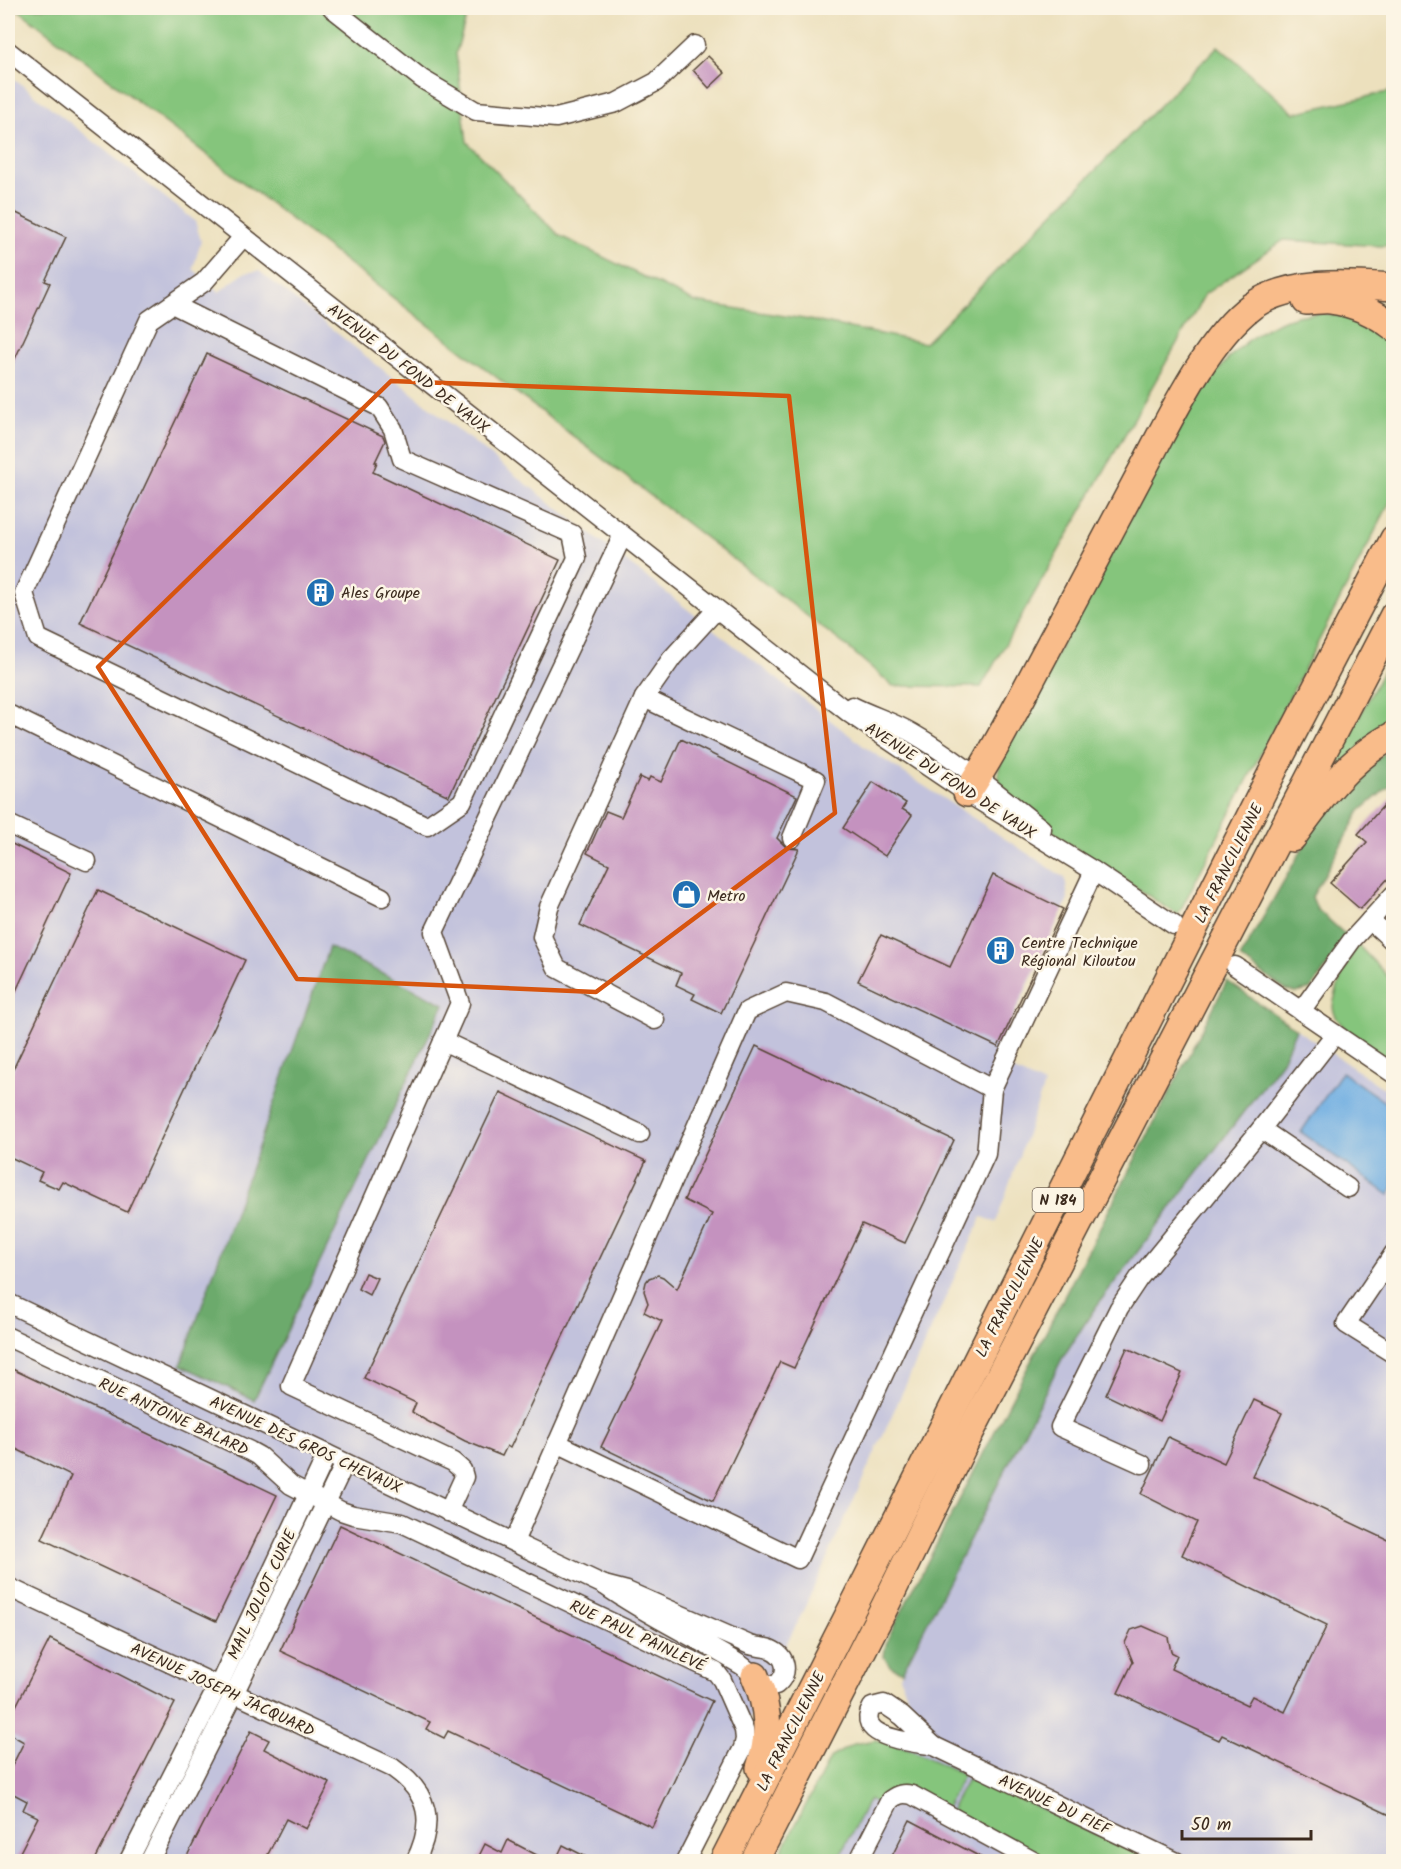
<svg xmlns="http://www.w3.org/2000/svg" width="1401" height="1869" font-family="Kalam,sans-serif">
	<rect width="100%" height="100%" fill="#fcf5e5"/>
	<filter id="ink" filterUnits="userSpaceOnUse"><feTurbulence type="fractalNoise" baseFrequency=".0167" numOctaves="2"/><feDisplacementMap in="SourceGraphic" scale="12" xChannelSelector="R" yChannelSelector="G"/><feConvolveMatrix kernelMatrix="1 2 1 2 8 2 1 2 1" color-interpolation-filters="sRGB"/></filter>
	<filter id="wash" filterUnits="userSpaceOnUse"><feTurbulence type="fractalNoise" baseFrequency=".008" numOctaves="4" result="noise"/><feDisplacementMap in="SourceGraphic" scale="24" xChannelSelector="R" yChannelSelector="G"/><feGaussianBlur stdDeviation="1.35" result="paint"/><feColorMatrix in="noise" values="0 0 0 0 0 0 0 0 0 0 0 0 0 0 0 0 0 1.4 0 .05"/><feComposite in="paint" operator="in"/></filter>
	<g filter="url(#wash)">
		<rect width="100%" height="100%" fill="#ece0bd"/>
		<g fill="#c2c2dc">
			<path d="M 8,74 L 195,221 L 201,241 L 193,269 L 219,292 L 244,273 L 259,271 L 511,472 L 866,748 L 1065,878 L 1068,899 L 993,1061 L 1044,1085 L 996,1222 L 982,1217 L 803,1611 L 679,1861 L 8,1861 Z"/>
			<path d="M 1296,1029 L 1393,1095 L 1393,1861 L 837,1862 L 912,1710 L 900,1676 L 1063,1357 L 1095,1308 L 1282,1061 Z"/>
		</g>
		<g fill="#85c57c" stroke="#60784d" stroke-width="1.5">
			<path d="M 16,8 L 469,8 L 456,53 L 467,142 L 560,236 L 695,302 L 804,319 L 925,343 L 1218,46 L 1294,113 L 1393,91 L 1393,245 L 1381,246 L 1284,240 L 1205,294 L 981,687 L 893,686 L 845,645 Z"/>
			<path d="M 1321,313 C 1349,316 1372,323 1394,341 L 1393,496 L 1178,915 L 1066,842 L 1003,790 C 995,776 999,766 1004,751 L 1187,413 C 1214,373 1244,331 1293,317 C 1302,314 1312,314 1321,313 Z"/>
			<path d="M 1393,653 L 1393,728 L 1342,763 L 1336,760 Z"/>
			<path d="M 1358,945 L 1393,982 L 1393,1063 C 1377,1051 1333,1029 1333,1006 C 1334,999 1337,990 1339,983 C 1344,969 1349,957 1358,945 Z"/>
			<path d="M 876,1740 L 907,1748 L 963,1774 L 962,1778 L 946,1808 L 915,1790 L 879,1804 L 869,1799 L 837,1861 L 776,1862 L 831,1757 L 854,1744 Z"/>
			<path d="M 973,1777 L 1154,1861 L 1046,1861 L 1010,1845 L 950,1811 L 967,1780 L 969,1781 Z"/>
		</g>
		<g fill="#6caa6c" stroke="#546a45" stroke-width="1.5">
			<path d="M 1393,746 L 1393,783 L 1360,811 L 1312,897 L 1317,909 L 1348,937 L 1311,989 L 1296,993 L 1286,990 L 1240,958 L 1330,800 Z"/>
			<path d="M 329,947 L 444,1004 L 254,1400 L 181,1365 Z"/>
			<path d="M 1227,981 L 1296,1029 L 1282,1061 L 1095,1308 L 1063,1357 L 902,1672 L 891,1666 L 884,1657 L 885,1648 L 888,1638 Z"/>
		</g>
		<path fill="#6faee2" stroke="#556c80" stroke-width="1.5" d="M 1342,1072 L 1393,1108 L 1393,1188 L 1389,1195 L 1301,1132 Z"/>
		<g id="blocks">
			<g fill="#c492bf">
				<path d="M 708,56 L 725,73 L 709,88 L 693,70 Z"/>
				<path d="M 8,209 L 66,237 L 45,281 L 50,283 L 8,374 Z"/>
				<path d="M 207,354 L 383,436 L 385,441 L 375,462 L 377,462 L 373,472 L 560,560 L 449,796 L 80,623 Z"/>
				<path d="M 681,739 L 797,796 L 777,838 L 787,848 L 799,849 L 721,1013 L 692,999 L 695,994 L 676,985 L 681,973 L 580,925 L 609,864 L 587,853 L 606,811 L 621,817 L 640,777 L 648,781 L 650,777 L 661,782 Z"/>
				<path d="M 873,782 L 906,803 L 902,809 L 912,815 L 885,856 L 843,828 Z"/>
				<path d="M 1394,794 L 1394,872 L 1360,909 L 1330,883 L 1367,842 L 1358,834 Z"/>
				<path d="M 8,842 L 71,873 L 8,1008 Z"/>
				<path d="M 993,875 L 1063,909 L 998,1047 L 858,981 L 881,935 L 950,967 Z"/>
				<path d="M 98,890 L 245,960 L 127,1212 L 63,1182 L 59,1189 L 38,1180 L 42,1172 L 8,1156 L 8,1080 Z"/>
				<path d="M 756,1046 L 954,1140 L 905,1243 L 862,1224 L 794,1368 L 780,1362 L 713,1501 L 601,1447 L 662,1321 L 644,1312 L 648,1303 L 644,1291 L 646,1282 L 649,1278 L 658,1275 L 663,1277 L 677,1289 L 712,1214 L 684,1200 Z"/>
				<path d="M 500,1092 L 646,1161 L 510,1448 L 507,1446 L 502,1456 L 465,1441 L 425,1420 L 412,1412 L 416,1403 L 364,1378 Z"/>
				<path d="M 365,1273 L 377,1278 L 369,1295 L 358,1289 Z"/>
				<path d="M 1127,1348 L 1182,1373 L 1160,1421 L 1106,1395 Z"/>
				<path d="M 8,1367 L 277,1495 L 216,1621 L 42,1539 L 71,1476 L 8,1445 Z"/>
				<path d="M 1254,1400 L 1282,1413 L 1252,1476 L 1394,1543 L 1394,1817 L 1222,1735 L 1219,1740 L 1118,1693 L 1133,1662 L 1125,1643 L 1131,1630 L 1143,1626 L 1168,1637 L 1171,1652 L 1177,1655 L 1171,1669 L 1247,1705 L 1252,1696 L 1285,1712 L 1327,1625 L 1182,1555 L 1197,1522 L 1141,1494 L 1168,1437 L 1224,1463 Z"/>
				<path d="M 340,1525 L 712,1701 L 652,1827 L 448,1731 L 444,1738 L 426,1729 L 430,1722 L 280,1651 Z"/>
				<path d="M 50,1639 L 175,1703 L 94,1862 L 15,1862 L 38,1817 L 23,1810 L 27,1801 L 8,1791 L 8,1774 L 24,1742 L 8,1733 L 8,1722 Z"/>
				<path d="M 251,1731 L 269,1740 L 264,1749 L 330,1783 L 306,1829 L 286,1819 L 264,1862 L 184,1862 Z"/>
				<path d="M 910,1820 L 990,1862 L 889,1862 Z"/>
				<path d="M 508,1840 L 550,1862 L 476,1862 L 485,1844 L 502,1853 Z"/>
				<path d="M 563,1845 L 596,1862 L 555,1862 Z"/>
			</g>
		</g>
	</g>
	<g filter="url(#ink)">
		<use href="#blocks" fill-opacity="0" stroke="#564536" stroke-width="1.5"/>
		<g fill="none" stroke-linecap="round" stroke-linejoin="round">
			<defs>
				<g id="minor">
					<path d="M 332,8 L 422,79 L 476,111 L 556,118 L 616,103 L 656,82 L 695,45"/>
					<path d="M 8,51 L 849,713 L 967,793 L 1094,871 L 1174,925"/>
					<path d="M 172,304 L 379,407 L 393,429 L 402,459 L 572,534 L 577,558 L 462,802 L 427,826 L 38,638 L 24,593 L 149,320 L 204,282 L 243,237"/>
					<path d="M 644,698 L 816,780 L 792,838"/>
					<path d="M 852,706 C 872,716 893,722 912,733 C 959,760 999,795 1042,829"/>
					<path d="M 8,714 L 382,897"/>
					<path d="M 8,824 L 87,861"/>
					<path d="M 1370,920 L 1394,942"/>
					<path d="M 1235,966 L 1394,1074"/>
					<path d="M 1301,1011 L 1352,940 L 1394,894"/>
					<path d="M 655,1020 L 557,968 L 542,937 L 549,907 L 644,698 L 672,658 L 716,610"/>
					<path d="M 443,1041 L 640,1134"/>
					<path d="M 1261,1129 L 1348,1188"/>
					<path d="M 1394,1253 L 1346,1324 L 1394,1354"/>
					<path d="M 8,1303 L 604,1585"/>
					<path d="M 8,1337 L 250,1451 L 259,1456 L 291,1485 L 341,1511 L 353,1515 L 402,1523 L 716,1672 L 722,1680 L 744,1730 L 745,1739 L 743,1748 L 685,1862"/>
					<path d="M 557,1443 L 798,1559 L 986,1154 L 992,1089"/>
					<path d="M 1142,1464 L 1060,1427 L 1119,1308 L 1139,1278 L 1261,1129 L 1335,1034"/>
					<path d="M 448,1512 L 464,1477 L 462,1470 L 453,1462 L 291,1386 L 460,1003 L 434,932 L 622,537"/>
					<path d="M 514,1542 L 747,1011 L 786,993 L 826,1002 L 992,1089 L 1094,871"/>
					<path d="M 604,1585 L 627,1591 L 750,1645 C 756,1647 764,1647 770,1649 C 787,1656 790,1674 776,1685 C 762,1688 752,1672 741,1665 C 696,1637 647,1616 604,1585 Z"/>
					<path d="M 8,1587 L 393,1768 C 430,1794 435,1822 415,1862"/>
					<path d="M 884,1704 L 902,1716 L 934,1746 C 915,1742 853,1739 872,1707 Z"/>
					<path d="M 934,1746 L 1177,1862"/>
					<path d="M 128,1862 L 223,1676 L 327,1454"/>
					<path d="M 149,1862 L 234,1694 L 345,1463"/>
					<path d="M 858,1862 L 890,1800 C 898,1794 903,1793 912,1795 L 1035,1862"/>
				</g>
				<g id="highway">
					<path d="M 1306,301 C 1314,301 1323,299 1331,300 C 1353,303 1376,313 1394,327"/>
					<path d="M 967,793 C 995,751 1018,704 1042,659 C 1076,595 1110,531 1144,467 C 1170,418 1208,338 1252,306 C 1291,279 1349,284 1394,287"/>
					<path d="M 1292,838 C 1320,799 1349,758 1394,735"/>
					<path d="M 755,1676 C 769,1707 771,1736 760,1768"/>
					<path d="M 723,1862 L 859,1595 L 1278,761 L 1394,539"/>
					<path d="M 754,1862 L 885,1606 L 962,1448 L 1394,615"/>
				</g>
			</defs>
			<use href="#minor" stroke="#564536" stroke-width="21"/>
			<use href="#highway" stroke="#564536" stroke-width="30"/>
			<use href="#minor" stroke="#fff" stroke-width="18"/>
			<use href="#highway" stroke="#f9bc8a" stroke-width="27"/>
		</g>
	</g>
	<path fill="none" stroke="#d7540e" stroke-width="4.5" stroke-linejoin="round" d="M 391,381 L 789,396 L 835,813 L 596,992 L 297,979 L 98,667 Z"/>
	<defs>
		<symbol id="building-disc" viewBox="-11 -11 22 22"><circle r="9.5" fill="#1f6fb2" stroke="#fcf5e5"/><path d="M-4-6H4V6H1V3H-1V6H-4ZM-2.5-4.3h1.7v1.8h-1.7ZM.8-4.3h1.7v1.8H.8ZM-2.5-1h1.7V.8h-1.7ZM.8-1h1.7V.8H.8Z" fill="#fff"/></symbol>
		<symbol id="shop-disc" viewBox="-11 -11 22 22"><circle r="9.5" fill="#1f6fb2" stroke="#fcf5e5"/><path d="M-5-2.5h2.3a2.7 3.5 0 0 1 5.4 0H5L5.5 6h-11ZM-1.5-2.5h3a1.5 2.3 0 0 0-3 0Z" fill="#fff"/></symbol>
	</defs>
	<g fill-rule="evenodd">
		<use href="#building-disc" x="304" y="576" width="33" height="33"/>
		<use href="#shop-disc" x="670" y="878" width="33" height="33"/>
		<use href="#building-disc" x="984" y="934" width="33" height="33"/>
	</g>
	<g text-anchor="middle" stroke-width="5" stroke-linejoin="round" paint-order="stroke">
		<rect fill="#fcf5e5" stroke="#75675a" stroke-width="1.5" x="1032.5" y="1188" width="51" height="24" rx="4.5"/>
		<g font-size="15" font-weight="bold" fill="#3b2a1e">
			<text x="1058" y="1205">N 184</text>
		</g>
		<g font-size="16" fill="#3b2a1e" stroke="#fcf5e5">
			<text transform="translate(409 368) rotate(38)" y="6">AVENUE DU FOND DE VAUX</text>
			<text transform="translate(951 780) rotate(33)" y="6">AVENUE DU FOND DE VAUX</text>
			<text transform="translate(1228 863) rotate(-63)" y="6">LA FRANCILIENNE</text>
			<text transform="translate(1009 1297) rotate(-63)" y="6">LA FRANCILIENNE</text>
			<text transform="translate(174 1416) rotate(25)" y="6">RUE ANTOINE BALARD</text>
			<text transform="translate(306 1444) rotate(25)" y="6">AVENUE DES GROS CHEVAUX</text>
			<text transform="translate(261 1594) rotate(-65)" y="6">MAIL JOLIOT CURIE</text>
			<text transform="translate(638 1635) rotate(25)" y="6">RUE PAUL PAINLEVÉ</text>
			<text transform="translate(223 1689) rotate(25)" y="6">AVENUE JOSEPH JACQUARD</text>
			<text transform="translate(790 1731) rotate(-63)" y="6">LA FRANCILIENNE</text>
			<text transform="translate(1055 1804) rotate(25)" y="6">AVENUE DU FIEF</text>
		</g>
		<g font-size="16" fill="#3b2a1e" stroke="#fcf5e5" text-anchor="start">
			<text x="341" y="598">Ales Groupe</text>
			<text x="707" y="901">Metro</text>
			<text x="1021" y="948">Centre Technique<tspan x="1021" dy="18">Régional Kiloutou</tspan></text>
		</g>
	</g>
	<rect width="1401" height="1869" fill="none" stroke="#fcf5e5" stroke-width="30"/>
	<path d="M1182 1830v9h129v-9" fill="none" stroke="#3b2a1e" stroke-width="3"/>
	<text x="1191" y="1830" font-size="18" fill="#3b2a1e" stroke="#fcf5e5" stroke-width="4.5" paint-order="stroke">50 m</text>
</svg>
